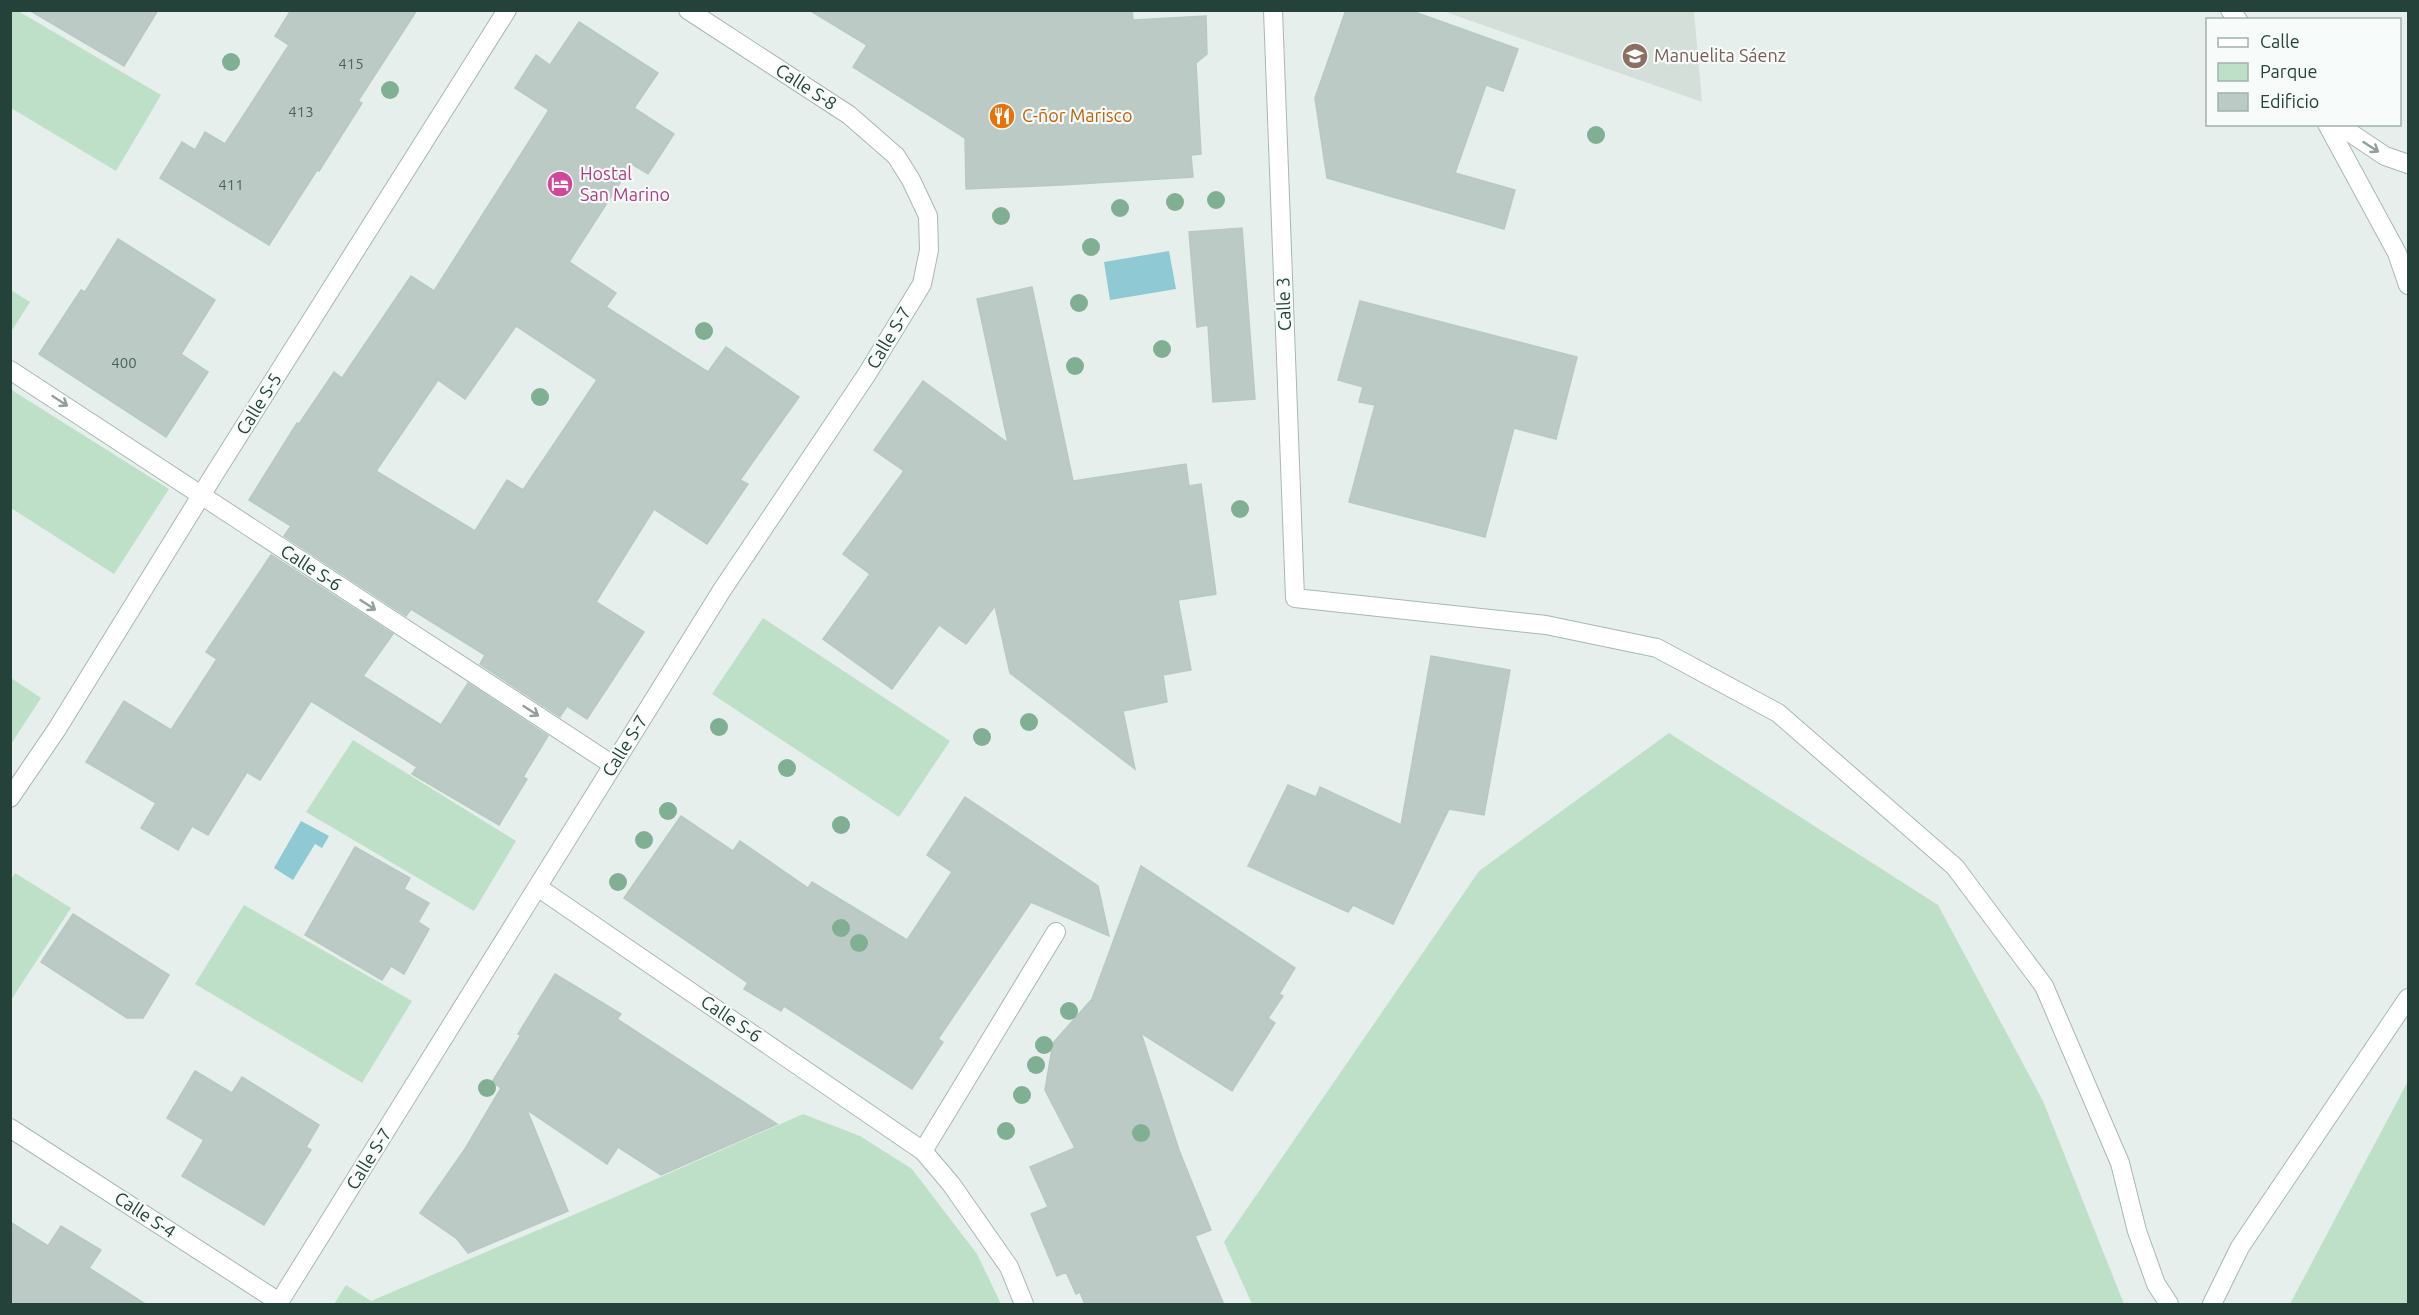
<svg xmlns="http://www.w3.org/2000/svg" width="2419" height="1315" font-family="Ubuntu,sans-serif">
	<rect width="100%" height="100%" fill="#e6efeb"/>
	<path fill="#d4dfda" d="M 1443,11 L 1694,11 L 1702,102 Z"/>
	<g fill="#bfe0c8">
		<path d="M 11,10 L 18,11 L 161,95 L 116,171 L 11,108 Z"/>
		<path d="M 11,290 L 30,302 L 11,332 Z"/>
		<path d="M 10,389 L 169,489 L 114,574 L 11,508 Z"/>
		<path d="M 763,618 L 950,741 L 899,817 L 712,694 Z"/>
		<path d="M 11,678 L 41,698 L 11,744 Z"/>
		<path d="M 1669,733 L 1938,905 L 2043,1101 L 2124,1304 L 1252,1304 L 1224,1242 L 1479,871 Z"/>
		<path d="M 353,740 L 516,841 L 474,911 L 306,812 Z"/>
		<path d="M 15,873 L 71,908 L 11,1000 L 10,881 Z"/>
		<path d="M 244,905 L 412,1001 L 362,1083 L 195,984 Z"/>
		<path d="M 2408,1081 L 2408,1304 L 2290,1304 Z"/>
		<path d="M 803,1114 L 860,1136 L 912,1169 L 977,1254 L 1001,1304 L 334,1304 L 346,1285 L 371,1301 L 613,1198 Z"/>
	</g>
	<g fill="#8ec9d4">
		<path d="M 1169,251 L 1176,289 L 1110,300 L 1104,262 Z"/>
		<path d="M 301,821 L 329,836 L 322,848 L 315,844 L 293,880 L 274,868 Z"/>
	</g>
	<g fill="#bbcac4" stroke="#b8c9c2" stroke-width="1.5" fill-rule="evenodd">
		<path d="M 29,10 L 158,10 L 124,66 Z"/>
		<path d="M 291,10 L 417,10 L 358,101 L 362,103 L 319,171 L 317,170 L 269,245 L 160,178 L 182,142 L 195,150 L 205,132 L 225,144 L 289,45 L 275,36 Z"/>
		<path d="M 809,10 L 1132,10 L 1133,20 L 1206,16 L 1207,54 L 1196,63 L 1201,154 L 1191,155 L 1193,177 L 1061,185 L 966,189 L 965,138 L 853,67 L 867,45 Z"/>
		<path d="M 1346,10 L 1409,10 L 1518,49 L 1503,91 L 1486,85 L 1455,173 L 1515,190 L 1504,229 L 1327,178 L 1315,98 Z"/>
		<path d="M 579,22 L 658,73 L 634,108 L 674,134 L 648,174 L 632,164 L 569,262 L 616,293 L 606,307 L 708,372 L 726,347 L 799,397 L 740,480 L 748,484 L 707,544 L 654,509 L 596,602 L 644,632 L 587,719 L 567,706 L 560,717 L 480,664 L 485,655 L 411,609 L 406,616 L 284,536 L 291,526 L 249,500 L 297,423 L 299,424 L 334,372 L 342,378 L 411,276 L 434,291 L 549,110 L 515,88 L 536,55 L 550,65 ZM 516,326 L 597,380 L 523,490 L 507,480 L 475,531 L 376,471 L 438,380 L 465,399 Z"/>
		<path d="M 1242,228 L 1255,399 L 1213,402 L 1208,325 L 1197,327 L 1189,232 Z"/>
		<path d="M 118,239 L 215,300 L 181,354 L 208,372 L 166,437 L 39,354 L 81,290 L 85,292 Z"/>
		<path d="M 1032,287 L 1073,481 L 1186,464 L 1189,486 L 1201,484 L 1216,594 L 1178,600 L 1191,670 L 1163,675 L 1167,702 L 1123,711 L 1135,769 L 1010,673 L 995,606 L 966,644 L 939,625 L 892,689 L 823,639 L 870,574 L 843,554 L 904,471 L 874,450 L 923,381 L 1008,443 L 977,299 Z"/>
		<path d="M 1360,301 L 1577,357 L 1556,439 L 1514,428 L 1485,537 L 1349,502 L 1375,405 L 1359,402 L 1363,387 L 1338,380 Z"/>
		<path d="M 271,555 L 393,634 L 363,676 L 441,725 L 468,683 L 548,736 L 523,777 L 527,779 L 499,825 L 412,774 L 417,767 L 311,701 L 260,780 L 247,772 L 208,835 L 192,826 L 178,850 L 141,828 L 156,803 L 86,762 L 124,701 L 171,730 L 217,659 L 206,652 Z"/>
		<path d="M 1431,656 L 1510,670 L 1484,815 L 1449,809 L 1393,924 L 1353,905 L 1348,912 L 1248,866 L 1288,785 L 1316,797 L 1320,787 L 1401,825 Z"/>
		<path d="M 965,797 L 1098,886 L 1109,936 L 1031,902 L 938,1039 L 943,1042 L 912,1089 L 784,1006 L 781,1011 L 744,989 L 748,983 L 624,898 L 681,816 L 733,851 L 740,841 L 808,888 L 812,882 L 907,940 L 952,872 L 927,855 Z"/>
		<path d="M 355,847 L 410,878 L 404,889 L 429,903 L 418,922 L 429,929 L 404,974 L 391,966 L 382,980 L 305,935 Z"/>
		<path d="M 1141,866 L 1295,968 L 1279,994 L 1283,996 L 1268,1018 L 1275,1023 L 1232,1091 L 1141,1033 L 1179,1150 L 1211,1230 L 1195,1236 L 1224,1305 L 1085,1305 L 1080,1292 L 1076,1294 L 1066,1272 L 1057,1276 L 1031,1214 L 1048,1207 L 1030,1167 L 1075,1148 L 1045,1090 L 1053,1043 L 1092,999 Z"/>
		<path d="M 73,914 L 169,975 L 143,1018 L 127,1018 L 41,962 Z"/>
		<path d="M 555,974 L 621,1014 L 617,1019 L 777,1124 L 661,1175 L 618,1147 L 607,1164 L 527,1110 L 568,1211 L 468,1253 L 457,1239 L 420,1213 L 465,1149 L 501,1088 L 492,1082 L 521,1035 L 518,1034 Z"/>
		<path d="M 195,1071 L 232,1093 L 242,1077 L 319,1125 L 306,1147 L 311,1150 L 264,1225 L 182,1176 L 204,1140 L 167,1118 Z"/>
		<path d="M 10,1222 L 48,1246 L 61,1226 L 101,1250 L 89,1268 L 147,1305 L 10,1305 Z"/>
	</g>
	<g fill="none" stroke-linecap="round" stroke-linejoin="round">
		<defs>
			<g id="minor">
				<path d="M 1273,10 L 1295,598 L 1546,625 L 1657,648 L 1778,713 L 1955,867 L 2044,986 L 2120,1163 L 2137,1231 L 2156,1284 L 2169,1304"/>
				<path d="M 2230,10 L 2238,20"/>
				<path d="M 2327,124 L 2397,253 L 2408,285"/>
				<path d="M 2337,124 L 2385,156 L 2408,164"/>
				<path d="M 10,370 L 613,765"/>
				<path d="M 10,798 L 57,729 L 215,473 L 507,10"/>
				<path d="M 539,888 L 923,1151 L 951,1184 L 1009,1267 L 1024,1304"/>
				<path d="M 10,1128 L 279,1302"/>
				<path d="M 923,1151 L 1056,932"/>
				<path d="M 278,1304 L 722,590 L 867,374 L 922,284 L 929,250 L 928,216 L 911,180 L 896,156 L 849,115 L 688,10"/>
				<path d="M 2212,1304 L 2240,1247 L 2408,998"/>
			</g>
		</defs>
		<use href="#minor" stroke="#a8b8b2" stroke-width="20"/>
		<use href="#minor" stroke="#fff" stroke-width="18"/>
	</g>
	<g fill="#80af93">
		<circle cx="231" cy="62" r="9"/>
		<circle cx="390" cy="90" r="9"/>
		<circle cx="1596" cy="135" r="9"/>
		<circle cx="1216" cy="200" r="9"/>
		<circle cx="1175" cy="202" r="9"/>
		<circle cx="1120" cy="208" r="9"/>
		<circle cx="1001" cy="216" r="9"/>
		<circle cx="1091" cy="247" r="9"/>
		<circle cx="1079" cy="303" r="9"/>
		<circle cx="704" cy="331" r="9"/>
		<circle cx="1162" cy="349" r="9"/>
		<circle cx="1075" cy="366" r="9"/>
		<circle cx="540" cy="397" r="9"/>
		<circle cx="1240" cy="509" r="9"/>
		<circle cx="1029" cy="722" r="9"/>
		<circle cx="719" cy="727" r="9"/>
		<circle cx="982" cy="737" r="9"/>
		<circle cx="787" cy="768" r="9"/>
		<circle cx="668" cy="811" r="9"/>
		<circle cx="841" cy="825" r="9"/>
		<circle cx="644" cy="840" r="9"/>
		<circle cx="618" cy="882" r="9"/>
		<circle cx="841" cy="928" r="9"/>
		<circle cx="859" cy="943" r="9"/>
		<circle cx="1069" cy="1011" r="9"/>
		<circle cx="1044" cy="1045" r="9"/>
		<circle cx="1036" cy="1065" r="9"/>
		<circle cx="487" cy="1088" r="9"/>
		<circle cx="1022" cy="1095" r="9"/>
		<circle cx="1006" cy="1131" r="9"/>
		<circle cx="1141" cy="1133" r="9"/>
	</g>
	<defs><path id="oneway-shaft" d="M-6 0H5M1.5-3L5.5 0L1.5 3" fill="none" stroke-width="1.6" stroke-linecap="round" stroke-linejoin="round" transform="scale(1.5)"/></defs>
	<g stroke="#92a09c">
		<use href="#oneway-shaft" transform="translate(2371 147) rotate(33)"/>
		<use href="#oneway-shaft" transform="translate(60 401) rotate(33)"/>
		<use href="#oneway-shaft" transform="translate(368 605) rotate(33)"/>
		<use href="#oneway-shaft" transform="translate(531 711) rotate(33)"/>
	</g>
	<defs>
		<symbol id="school-disc" viewBox="-11 -11 22 22"><circle r="9.5" fill="#8d6e63" stroke="#f7fbf9"/><path d="M0-5L7-2L0 1L-7-2ZM-4 1L0 2.5L4 1V4Q0 6-4 4Z" fill="#fff"/></symbol>
		<symbol id="restaurant-disc" viewBox="-11 -11 22 22"><circle r="9.5" fill="#e8710a" stroke="#f7fbf9"/><path d="M-5-6h1v4h1v-4h1v4h1v-4h1v5L-1.5 .5V6h-2V.5L-5-1ZM5-6V6H3V1.5H1.5Q1.5-4 5-6Z" fill="#fff"/></symbol>
		<symbol id="hotel-disc" viewBox="-11 -11 22 22"><circle r="9.5" fill="#d1479c" stroke="#f7fbf9"/><path d="M-6-4.5h1.5V1H6V5H4.5V3h-9V5H-6ZM-4 0a1.8 1.8 0 1 1 3.6 0ZM.5 0V-2.5h3Q6-2.5 6 0Z" fill="#fff"/></symbol>
	</defs>
	<g fill-rule="evenodd">
		<use href="#school-disc" x="1620" y="41" width="30" height="30"/>
		<use href="#restaurant-disc" x="987" y="101" width="30" height="30"/>
		<use href="#hotel-disc" x="545" y="169" width="30" height="30"/>
	</g>
	<g text-anchor="middle" stroke-width="4.5" stroke-linejoin="round" paint-order="stroke">
		<g font-size="15" fill="#4a645c">
			<text x="351" y="69">415</text>
			<text x="301" y="117">413</text>
			<text x="231" y="190">411</text>
			<text x="124" y="368">400</text>
		</g>
		<g font-size="18" fill="#785e54" stroke="#f7fbf9" text-anchor="start">
			<text x="1654" y="62">Manuelita Sáenz</text>
		</g>
		<g font-size="18" fill="#24423a" stroke="#f7fbf9">
			<text transform="translate(806 87) rotate(33)" y="6">Calle S-8</text>
			<text transform="translate(1284 304) rotate(-92)" y="6">Calle 3</text>
			<text transform="translate(889 338) rotate(-59)" y="6">Calle S-7</text>
			<text transform="translate(259 404) rotate(-58)" y="6">Calle S-5</text>
			<text transform="translate(311 568) rotate(33)" y="6">Calle S-6</text>
			<text transform="translate(625 746) rotate(-58)" y="6">Calle S-7</text>
			<text transform="translate(731 1019) rotate(34)" y="6">Calle S-6</text>
			<text transform="translate(369 1159) rotate(-58)" y="6">Calle S-7</text>
			<text transform="translate(145 1215) rotate(33)" y="6">Calle S-4</text>
		</g>
		<g font-size="18" fill="#c56008" stroke="#f7fbf9" text-anchor="start">
			<text x="1022" y="122">C-ñor Marisco</text>
		</g>
		<g font-size="18" fill="#b23c85" stroke="#f7fbf9" text-anchor="start">
			<text x="580" y="180">Hostal<tspan x="580" dy="21">San Marino</tspan></text>
		</g>
	</g>
	<rect width="2419" height="1315" fill="none" stroke="#24423a" stroke-width="24"/>
	<rect x="2206" y="18" width="195" height="108" fill="#f7fbf9" stroke="#a3b1ad" stroke-width="1.5"/>
	<rect x="2218" y="38" width="30" height="9" fill="#ffffff" stroke="#a3b1ad" stroke-width="1.5"/>
	<text x="2260" y="48" font-size="18" fill="#24423a">Calle</text>
	<rect x="2218" y="63" width="30" height="18" fill="#bfe0c8" stroke="#a3b1ad" stroke-width="1.5"/>
	<text x="2260" y="78" font-size="18" fill="#24423a">Parque</text>
	<rect x="2218" y="93" width="30" height="18" fill="#bbcac4" stroke="#a3b1ad" stroke-width="1.5"/>
	<text x="2260" y="108" font-size="18" fill="#24423a">Edificio</text>
</svg>
